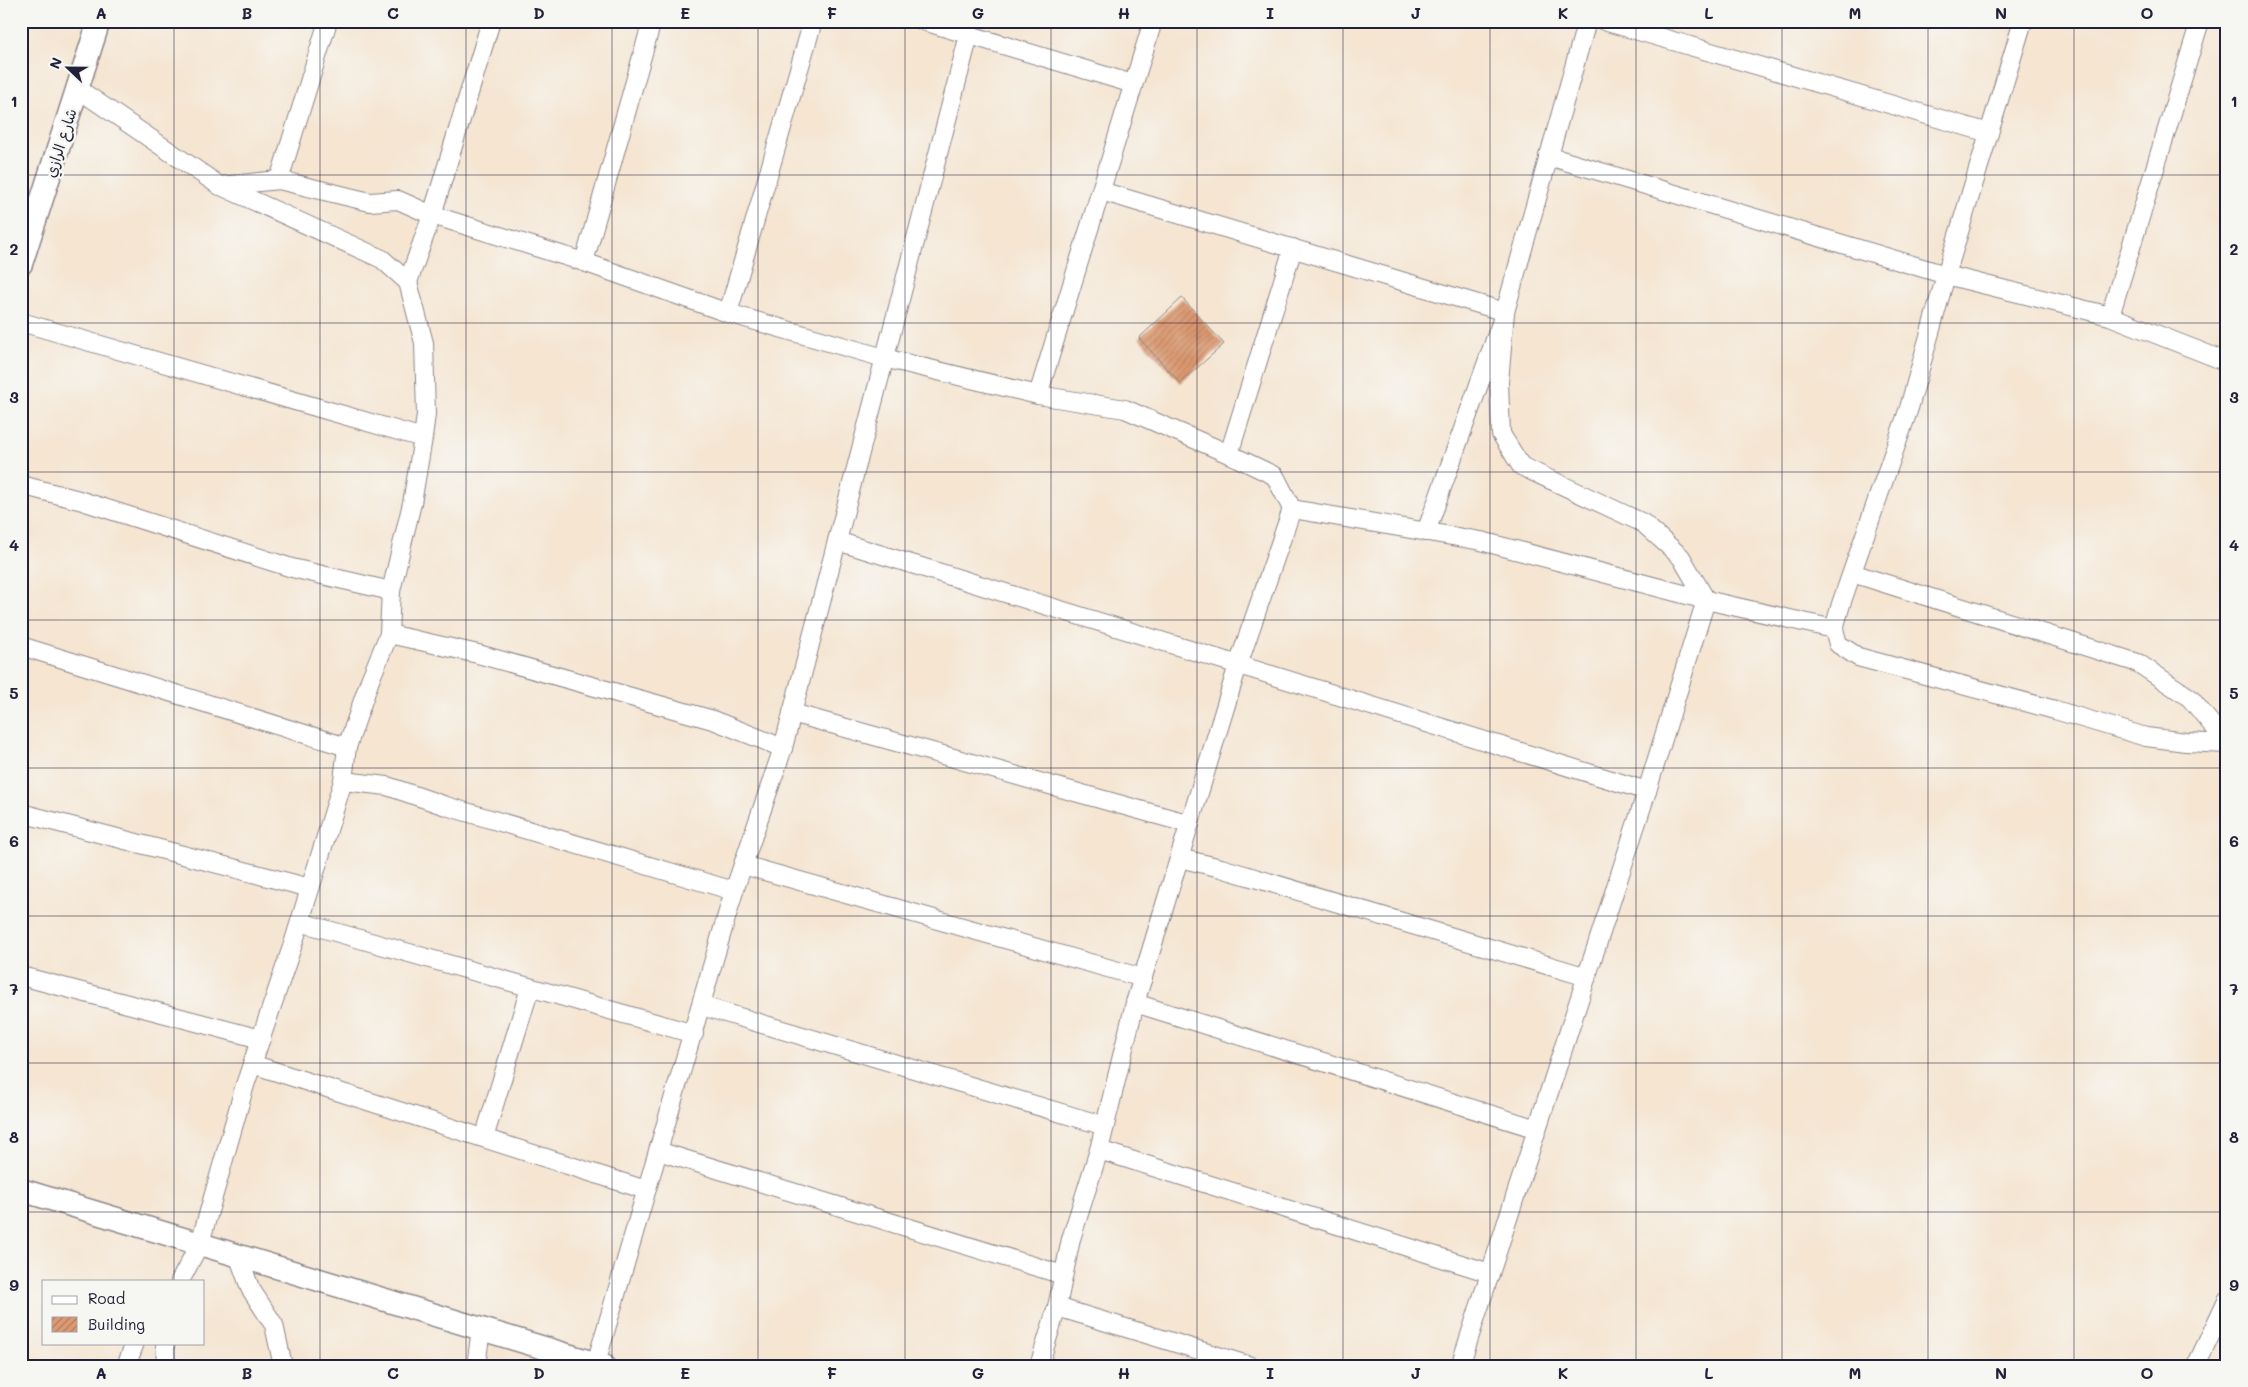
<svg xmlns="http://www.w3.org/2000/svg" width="2248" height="1387" font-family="Mali,'Playpen Sans Arabic',sans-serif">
	<defs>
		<pattern id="building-hatch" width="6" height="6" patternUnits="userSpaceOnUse" patternTransform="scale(1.25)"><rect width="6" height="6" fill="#dc9971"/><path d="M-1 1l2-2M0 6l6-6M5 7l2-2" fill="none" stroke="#b27c5e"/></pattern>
	</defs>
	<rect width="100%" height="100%" fill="#f6f6f2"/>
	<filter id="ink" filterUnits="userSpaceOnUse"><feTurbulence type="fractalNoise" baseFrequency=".02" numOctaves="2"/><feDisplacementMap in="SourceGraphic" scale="10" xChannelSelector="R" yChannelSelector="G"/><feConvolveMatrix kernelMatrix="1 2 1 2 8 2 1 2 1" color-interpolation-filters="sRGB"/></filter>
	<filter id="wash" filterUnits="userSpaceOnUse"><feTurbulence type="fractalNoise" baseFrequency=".0096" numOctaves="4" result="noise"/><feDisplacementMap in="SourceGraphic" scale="20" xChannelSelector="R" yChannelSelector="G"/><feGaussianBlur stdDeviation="1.12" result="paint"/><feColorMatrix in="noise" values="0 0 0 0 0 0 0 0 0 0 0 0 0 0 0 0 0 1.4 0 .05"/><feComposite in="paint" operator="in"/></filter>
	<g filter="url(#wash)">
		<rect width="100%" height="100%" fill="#f5e5d1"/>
		<g id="blocks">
			<path fill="url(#building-hatch)" d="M 1182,298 L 1224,344 L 1180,383 L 1139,338 Z"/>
		</g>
	</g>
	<g filter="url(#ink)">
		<use href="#blocks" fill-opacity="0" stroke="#8c8486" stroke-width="1"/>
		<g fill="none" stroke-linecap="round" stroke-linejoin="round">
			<defs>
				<g id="minor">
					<path d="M 923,21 L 1133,84"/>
					<path d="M 1604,21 L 1989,133"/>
					<path d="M 2023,21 L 1946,275 L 1909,408 L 1841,604 L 1834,629 L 1838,644 L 1858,657 L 2055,710 L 2146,737 L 2186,742 L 2227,744"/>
					<path d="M 78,89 L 220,186 L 279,180 L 370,202 L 398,200 L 432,215 L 584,262 L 728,313 L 884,358 L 1038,395 L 1125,409 L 1229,454 L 1275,476 L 1292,509 L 1238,665 L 1135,1003 L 1099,1150 L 1071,1239 L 1057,1307 L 1039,1366"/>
					<path d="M 1548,156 L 1946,275 L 2110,316 L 2227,362"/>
					<path d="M 279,180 L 328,21"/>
					<path d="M 1101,191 L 1505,312"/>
					<path d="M 584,262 L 652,21"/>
					<path d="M 408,282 L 432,215 L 491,21"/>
					<path d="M 728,313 L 813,21"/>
					<path d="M 2110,316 L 2200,21"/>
					<path d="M 21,322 L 423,438"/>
					<path d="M 1038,395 L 1153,21"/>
					<path d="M 1229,454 L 1293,248"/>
					<path d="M 21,485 L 79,500 L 292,568 L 391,591"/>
					<path d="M 1292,509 L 1481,541 L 1706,600 L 1834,629"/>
					<path d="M 1426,532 L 1505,312 L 1587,21"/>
					<path d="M 837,541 L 1647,791"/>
					<path d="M 1852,573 L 2138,663 L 2190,698 L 2227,743"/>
					<path d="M 389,634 L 478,654 L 713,720 L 783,748"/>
					<path d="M 21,646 L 347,747 L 370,680 L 389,634 L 391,591 L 412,503 L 423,438 L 426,414 L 424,343 L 408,282 L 382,259 L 221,186"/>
					<path d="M 792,713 L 1190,824"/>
					<path d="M 343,781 L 387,786 L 446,806 L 734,891"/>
					<path d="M 21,813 L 310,888"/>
					<path d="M 1179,858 L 1221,868 L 1587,977"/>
					<path d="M 743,865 L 1143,978"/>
					<path d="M 300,922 L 694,1034"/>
					<path d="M 21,976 L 261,1039"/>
					<path d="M 1135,1003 L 1537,1129"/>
					<path d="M 702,1006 L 1105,1126"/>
					<path d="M 252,1064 L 646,1190"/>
					<path d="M 484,1138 L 530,988"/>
					<path d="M 1099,1150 L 1490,1273"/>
					<path d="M 658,1151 L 1063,1275"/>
					<path d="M 238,1255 L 250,1288 L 274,1325 L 283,1366"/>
					<path d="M 180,1281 L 200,1243 L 245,1085 L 294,941 L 343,781 L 347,747"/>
					<path d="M 1057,1307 L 1251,1366"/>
					<path d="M 165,1343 L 166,1366"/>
					<path d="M 596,1363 L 734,891 L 783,748 L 969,35"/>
					<path d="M 126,1366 L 135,1343"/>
					<path d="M 476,1366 L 481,1329"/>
					<path d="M 1460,1366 L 1647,791 L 1706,600 L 1681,557 L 1643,523 L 1521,466 L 1501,434 L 1499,382 L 1505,312"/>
					<path d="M 2196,1366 L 2227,1300"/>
				</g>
				<g id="tertiary">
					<path d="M 21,264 L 99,21"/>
					<path d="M 21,1190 L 604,1366"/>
				</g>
			</defs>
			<use href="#minor" stroke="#8c8486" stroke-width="20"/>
			<use href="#tertiary" stroke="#8c8486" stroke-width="25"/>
			<use href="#minor" stroke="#fff" stroke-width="18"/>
			<use href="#tertiary" stroke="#fff" stroke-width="22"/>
		</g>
	</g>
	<path fill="none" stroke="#22223b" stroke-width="1" stroke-opacity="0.55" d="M 174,21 L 174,1281M 320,21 L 320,1366M 466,21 L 466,1366M 612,21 L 612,1366M 758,21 L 758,1366M 905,21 L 905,1366M 1051,21 L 1051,1366M 1197,21 L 1197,1366M 1343,21 L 1343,1366M 1490,21 L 1490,1366M 1636,21 L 1636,1366M 1782,21 L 1782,1366M 1928,21 L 1928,1366M 2074,21 L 2074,1366M 21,175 L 2227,175M 21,323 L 2227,323M 21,472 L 2227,472M 21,620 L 2227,620M 21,768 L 2227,768M 21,916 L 2227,916M 21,1063 L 2227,1063M 21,1212 L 2227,1212M 174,1343 L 174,1366"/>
	<g text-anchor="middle" stroke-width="5" stroke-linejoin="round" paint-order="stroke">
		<g font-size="15" fill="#22223b" stroke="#f6f6f2">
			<text transform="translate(61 143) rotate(-72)" y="5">شارع الرازي</text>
		</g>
	</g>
	<rect width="2248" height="1387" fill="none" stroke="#f6f6f2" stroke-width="55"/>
	<rect x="42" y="1280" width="162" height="65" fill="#f6f6f2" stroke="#a1a1a9"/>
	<rect x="52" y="1296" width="25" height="8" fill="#ffffff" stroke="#a1a1a9"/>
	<text x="88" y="1304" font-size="15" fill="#22223b">Road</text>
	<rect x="52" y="1317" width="25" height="15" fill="url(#building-hatch)" stroke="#a1a1a9"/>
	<text x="88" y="1330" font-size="15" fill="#22223b">Building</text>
	<g transform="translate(68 68) rotate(292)" stroke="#f6f6f2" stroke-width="4" paint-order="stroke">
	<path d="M0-4L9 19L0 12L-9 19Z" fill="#22223b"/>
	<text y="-8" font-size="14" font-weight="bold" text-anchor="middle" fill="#22223b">N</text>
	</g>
	<rect x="28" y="28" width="2192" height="1332" fill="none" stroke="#22223b" stroke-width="2"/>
	<g font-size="16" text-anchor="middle" font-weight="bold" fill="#22223b">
		<text x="101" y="19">A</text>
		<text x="247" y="19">B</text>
		<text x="393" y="19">C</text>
		<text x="539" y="19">D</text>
		<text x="685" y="19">E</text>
		<text x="832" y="19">F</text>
		<text x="978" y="19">G</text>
		<text x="1124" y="19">H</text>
		<text x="1270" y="19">I</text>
		<text x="1416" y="19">J</text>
		<text x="1563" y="19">K</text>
		<text x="1709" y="19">L</text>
		<text x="1855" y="19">M</text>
		<text x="2001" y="19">N</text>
		<text x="2147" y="19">O</text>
		<text x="14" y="107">1</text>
		<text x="2234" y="107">1</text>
		<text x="14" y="255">2</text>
		<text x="2234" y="255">2</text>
		<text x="14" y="403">3</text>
		<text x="2234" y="403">3</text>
		<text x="14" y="551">4</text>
		<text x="2234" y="551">4</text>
		<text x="14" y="699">5</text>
		<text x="2234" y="699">5</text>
		<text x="14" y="847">6</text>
		<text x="2234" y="847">6</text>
		<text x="14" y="995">7</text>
		<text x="2234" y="995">7</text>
		<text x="14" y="1143">8</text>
		<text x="2234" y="1143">8</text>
		<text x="14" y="1291">9</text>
		<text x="2234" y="1291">9</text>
		<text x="101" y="1379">A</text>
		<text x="247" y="1379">B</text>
		<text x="393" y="1379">C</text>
		<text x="539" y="1379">D</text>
		<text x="685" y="1379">E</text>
		<text x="832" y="1379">F</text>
		<text x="978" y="1379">G</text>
		<text x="1124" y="1379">H</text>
		<text x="1270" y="1379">I</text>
		<text x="1416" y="1379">J</text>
		<text x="1563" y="1379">K</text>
		<text x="1709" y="1379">L</text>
		<text x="1855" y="1379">M</text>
		<text x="2001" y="1379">N</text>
		<text x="2147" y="1379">O</text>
	</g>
</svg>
